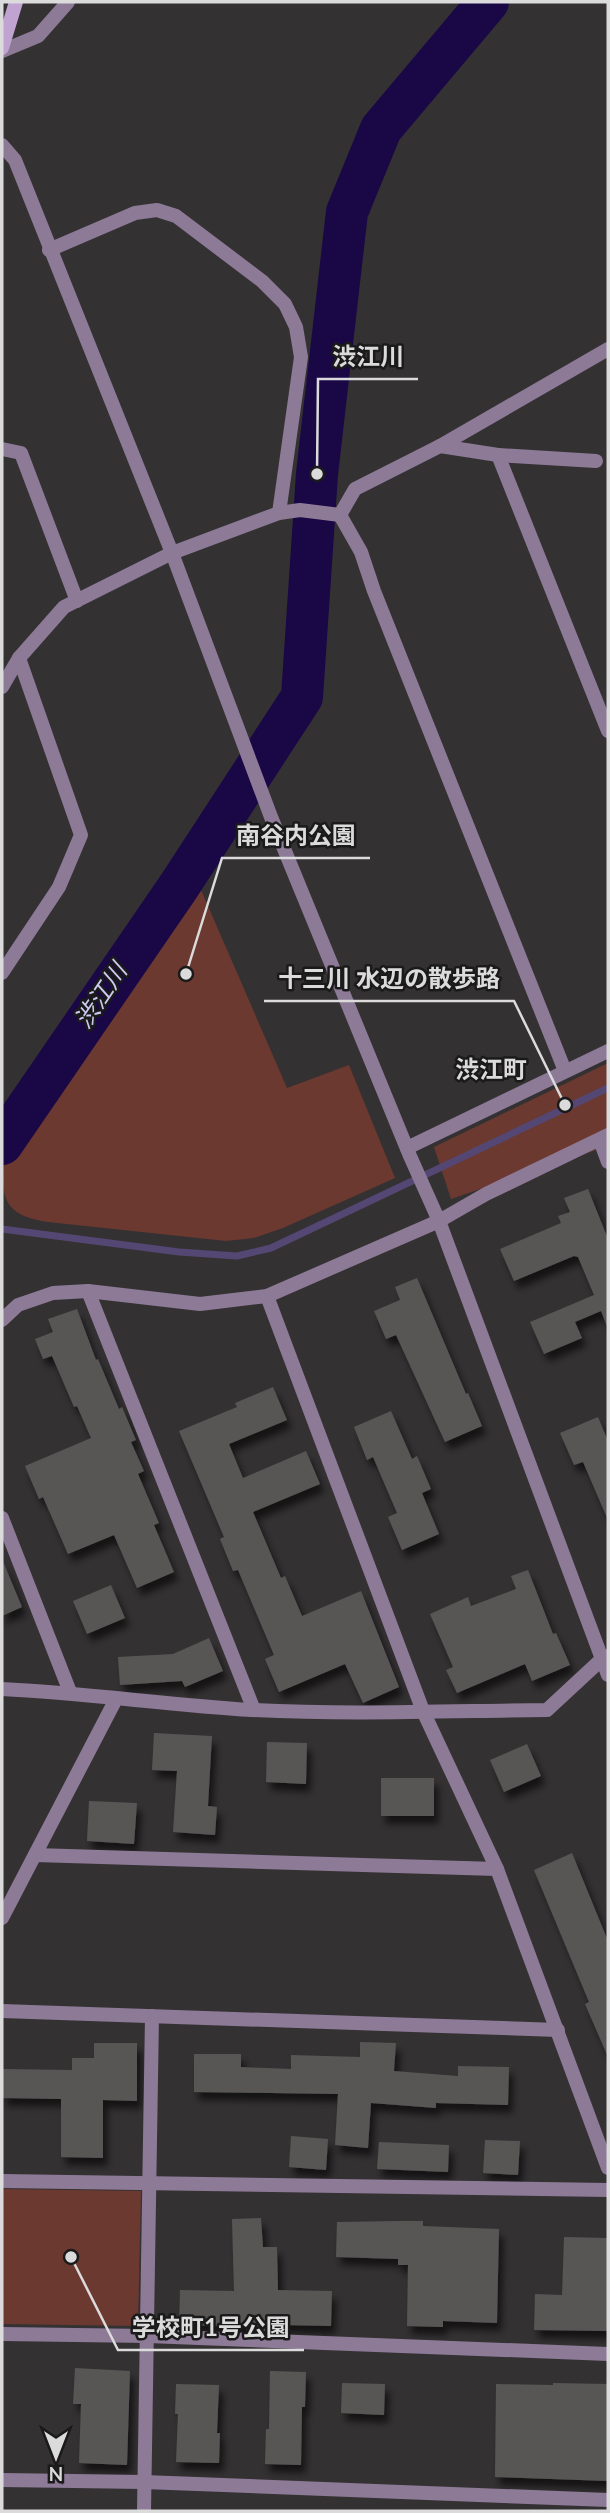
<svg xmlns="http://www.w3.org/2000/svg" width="610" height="2513" font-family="Lato,'Noto Sans JP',sans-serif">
	<defs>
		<filter id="shadow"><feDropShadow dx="4.5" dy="8" stdDeviation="3.5" flood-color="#0009"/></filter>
	</defs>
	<rect width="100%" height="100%" fill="#343133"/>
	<g fill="#6b3930">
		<path d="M 198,883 L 287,1088 L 349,1065 L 395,1178 L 283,1228 L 254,1238 L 226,1241 L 48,1222 C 10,1216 0,1204 4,1165 Z"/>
		<path d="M 608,1063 L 608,1146 L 451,1199 L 434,1147 Z"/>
		<path d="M 2,2189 L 141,2191 L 138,2326 L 2,2324 Z"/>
	</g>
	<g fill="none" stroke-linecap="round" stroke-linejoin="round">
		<path stroke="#544773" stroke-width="7" d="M 2,1229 L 179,1252 L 237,1256 L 271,1248 L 608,1088"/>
		<path stroke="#1a0846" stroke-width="42" d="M 2,1144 L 179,886 L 302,697 L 317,474 L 347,212 L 381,129 L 488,2"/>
	</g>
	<g fill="#585555" filter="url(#shadow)">
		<path d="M 588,1189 L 608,1239 L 608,1329 L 601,1311 L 575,1322 L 582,1338 L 544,1354 L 530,1322 L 594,1295 L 578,1257 L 574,1256 L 514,1281 L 500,1249 L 561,1223 L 558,1216 L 570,1212 L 564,1198 Z"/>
		<path d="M 417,1278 L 466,1394 L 468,1393 L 482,1426 L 445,1442 L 396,1335 L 386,1339 L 374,1311 L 400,1300 L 395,1287 Z"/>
		<path d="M 77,1309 L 96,1360 L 98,1359 L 119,1409 L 122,1407 L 136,1440 L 131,1442 L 144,1471 L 138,1474 L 159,1523 L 154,1525 L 174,1572 L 137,1588 L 114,1535 L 68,1554 L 43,1497 L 39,1499 L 25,1466 L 91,1438 L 77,1406 L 74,1407 L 52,1356 L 43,1359 L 35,1339 L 53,1332 L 48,1319 Z"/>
		<path d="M 273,1387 L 287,1420 L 229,1444 L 243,1478 L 306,1451 L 320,1484 L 253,1512 L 281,1578 L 285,1576 L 302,1616 L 361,1591 L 399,1687 L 363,1703 L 345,1664 L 279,1692 L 265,1659 L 274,1655 L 238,1570 L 233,1571 L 220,1539 L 224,1537 L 179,1431 L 237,1407 L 235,1403 Z"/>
		<path d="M 391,1411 L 412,1459 L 417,1456 L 431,1489 L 422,1493 L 439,1534 L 402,1550 L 388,1517 L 397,1513 L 373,1457 L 367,1460 L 354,1427 Z"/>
		<path d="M 598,1417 L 608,1441 L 608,1520 L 583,1462 L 574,1465 L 560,1433 Z"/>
		<path d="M 2,1559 L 22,1607 L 2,1616 Z"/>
		<path d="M 528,1570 L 553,1634 L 556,1633 L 570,1665 L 532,1681 L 525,1664 L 457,1693 L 446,1670 L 453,1667 L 430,1614 L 468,1597 L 471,1606 L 516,1589 L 511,1576 Z"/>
		<path d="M 111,1585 L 125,1618 L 87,1634 L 73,1601 Z"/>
		<path d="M 209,1638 L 223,1671 L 185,1687 L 182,1681 L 120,1685 L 118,1657 L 173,1654 Z"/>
		<path d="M 154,1733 L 212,1736 L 208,1806 L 217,1807 L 215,1835 L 173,1832 L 177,1771 L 152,1770 Z"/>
		<path d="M 267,1742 L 307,1743 L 306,1784 L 266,1782 Z"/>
		<path d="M 527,1744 L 541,1776 L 504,1792 L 490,1760 Z"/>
		<rect x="381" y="1778" width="53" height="38"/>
		<path d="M 89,1801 L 137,1803 L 134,1844 L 87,1841 Z"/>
		<path d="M 572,1853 L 608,1941 L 608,2057 L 585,2004 L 589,2002 L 534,1870 Z"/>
		<path d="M 360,2042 L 396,2043 L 394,2071 L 458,2076 L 458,2066 L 509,2067 L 508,2105 L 436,2103 L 436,2108 L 371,2103 L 368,2148 L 335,2145 L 338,2094 L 194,2092 L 194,2054 L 241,2054 L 241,2067 L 291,2069 L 291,2055 L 360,2057 Z"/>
		<path d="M 94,2043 L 137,2043 L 137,2101 L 103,2100 L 103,2158 L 61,2157 L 61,2099 L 2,2098 L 2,2069 L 72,2070 L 72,2058 L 94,2058 Z"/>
		<path d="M 291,2136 L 328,2139 L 326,2170 L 289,2167 Z"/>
		<path d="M 485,2140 L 520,2141 L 518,2175 L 483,2173 Z"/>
		<path d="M 379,2142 L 449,2145 L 448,2172 L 377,2169 Z"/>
		<path d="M 261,2218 L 263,2247 L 277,2247 L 278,2290 L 332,2291 L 331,2326 L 283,2325 L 282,2332 L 246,2330 L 246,2327 L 179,2325 L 180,2290 L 234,2291 L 232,2219 Z"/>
		<path d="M 398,2221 L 423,2221 L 423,2226 L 499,2229 L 497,2323 L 443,2321 L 443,2327 L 407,2326 L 408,2265 L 398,2265 L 398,2259 L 336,2257 L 337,2222 Z"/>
		<path d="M 564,2237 L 608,2238 L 608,2331 L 534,2330 L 535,2294 L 562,2295 Z"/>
		<path d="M 75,2368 L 130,2371 L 127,2465 L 79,2463 L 81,2404 L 73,2404 Z"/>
		<path d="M 270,2371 L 306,2372 L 305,2407 L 302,2407 L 301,2465 L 265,2464 L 266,2429 L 269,2429 Z"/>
		<path d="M 342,2383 L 385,2384 L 384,2415 L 341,2413 Z"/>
		<path d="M 553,2383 L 608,2384 L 608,2481 L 495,2477 L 496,2384 L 553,2385 Z"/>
		<path d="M 176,2384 L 219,2385 L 217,2433 L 220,2433 L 219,2463 L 176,2462 L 178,2414 L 175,2414 Z"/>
	</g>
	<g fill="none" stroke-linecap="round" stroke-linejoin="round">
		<g stroke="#8d7a97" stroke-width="14">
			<path d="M 2,51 L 38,36 L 68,2"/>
			<path d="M 49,250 L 135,213 L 157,210 L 176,216 L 262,281 L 285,304 L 296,327 L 301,357 L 279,513"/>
			<path d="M 440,446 L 498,455 L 608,731"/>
			<path d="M 2,449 L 21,453 L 77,601"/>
			<path d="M 498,455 L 596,461"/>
			<path d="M 340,515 L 361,552 L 374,591 L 565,1071"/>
			<path d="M 2,687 L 19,658 L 64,607 L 172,553"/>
			<path d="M 2,973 L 59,887 L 81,835 L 19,658"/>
			<path d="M 600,1140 L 608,1162"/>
			<path d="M 407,1148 L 608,1051"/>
			<path d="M 88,1291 L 254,1710"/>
			<path d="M 267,1296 L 423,1711 L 497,1869 L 608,2168"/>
			<path d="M 2,1320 L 18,1305 L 53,1293 L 88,1291 L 200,1304 L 267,1296 L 439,1221 L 486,1194 L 608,1135"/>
			<path d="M 2,1518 L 70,1692"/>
			<path d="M 2,1689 C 86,1693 168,1705 252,1710 C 350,1715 449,1711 547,1710 L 602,1659 L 608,1656"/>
			<path d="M 35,1855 L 497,1869"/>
			<path d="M 2,1918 L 116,1699"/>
			<path d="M 2,2011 L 558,2030"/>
			<path d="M 2,2334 L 148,2336 L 608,2354"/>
			<path d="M 2,2480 L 144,2482 L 608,2500"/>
			<path d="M 144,2511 L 152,2016"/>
		</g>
		<g stroke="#8d7a97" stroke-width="14">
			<path d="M 2,145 L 15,160 L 172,553 L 271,817 L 410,1156 L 439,1221 L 608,1675"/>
			<path d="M 172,553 L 279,513 L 300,510 L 340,515 L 355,489 L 440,446 L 608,349"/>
			<path d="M 2,2181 L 608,2190"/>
		</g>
		<path stroke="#c0a3d0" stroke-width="14" d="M 2,48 L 16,2"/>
	</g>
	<g text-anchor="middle" stroke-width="5" stroke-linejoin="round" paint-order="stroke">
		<g font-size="24" font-style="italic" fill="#cdcbf2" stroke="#1b1a1a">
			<text transform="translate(101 996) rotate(-56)" y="8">渋江川</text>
		</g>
		<g font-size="24" font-weight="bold" fill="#dcdbdc" stroke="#1b1a1a">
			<text x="491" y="1078">渋江町</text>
		</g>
	</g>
	<path fill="none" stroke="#dcdbdc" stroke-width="2.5" d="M317 474L318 379H418M186 974L222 858H370M565 1105L514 1001H264M71 2257L118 2350H304"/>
	<g fill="#dcdbdc" stroke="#1b1a1a" stroke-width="2.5">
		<circle cx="317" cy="474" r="7"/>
		<circle cx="186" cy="974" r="7"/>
		<circle cx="565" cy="1105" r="7"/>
		<circle cx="71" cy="2257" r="7"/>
	</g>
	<g font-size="24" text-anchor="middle" font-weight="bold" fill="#dcdbdc" stroke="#1b1a1a" stroke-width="5" stroke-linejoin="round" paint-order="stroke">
		<text x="368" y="365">渋江川</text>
		<text x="296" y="844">南谷内公園</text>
		<text x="389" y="987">十三川 水辺の散歩路</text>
		<text x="211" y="2336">学校町1号公園</text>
	</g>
	<rect width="610" height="2513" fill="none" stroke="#dcdbdc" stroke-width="7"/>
	<g transform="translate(56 2457) rotate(180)" stroke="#1b1a1a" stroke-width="5" paint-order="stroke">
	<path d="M0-5L12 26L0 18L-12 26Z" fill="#dcdbdc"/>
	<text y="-10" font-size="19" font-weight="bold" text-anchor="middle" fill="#dcdbdc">N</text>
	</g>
</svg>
